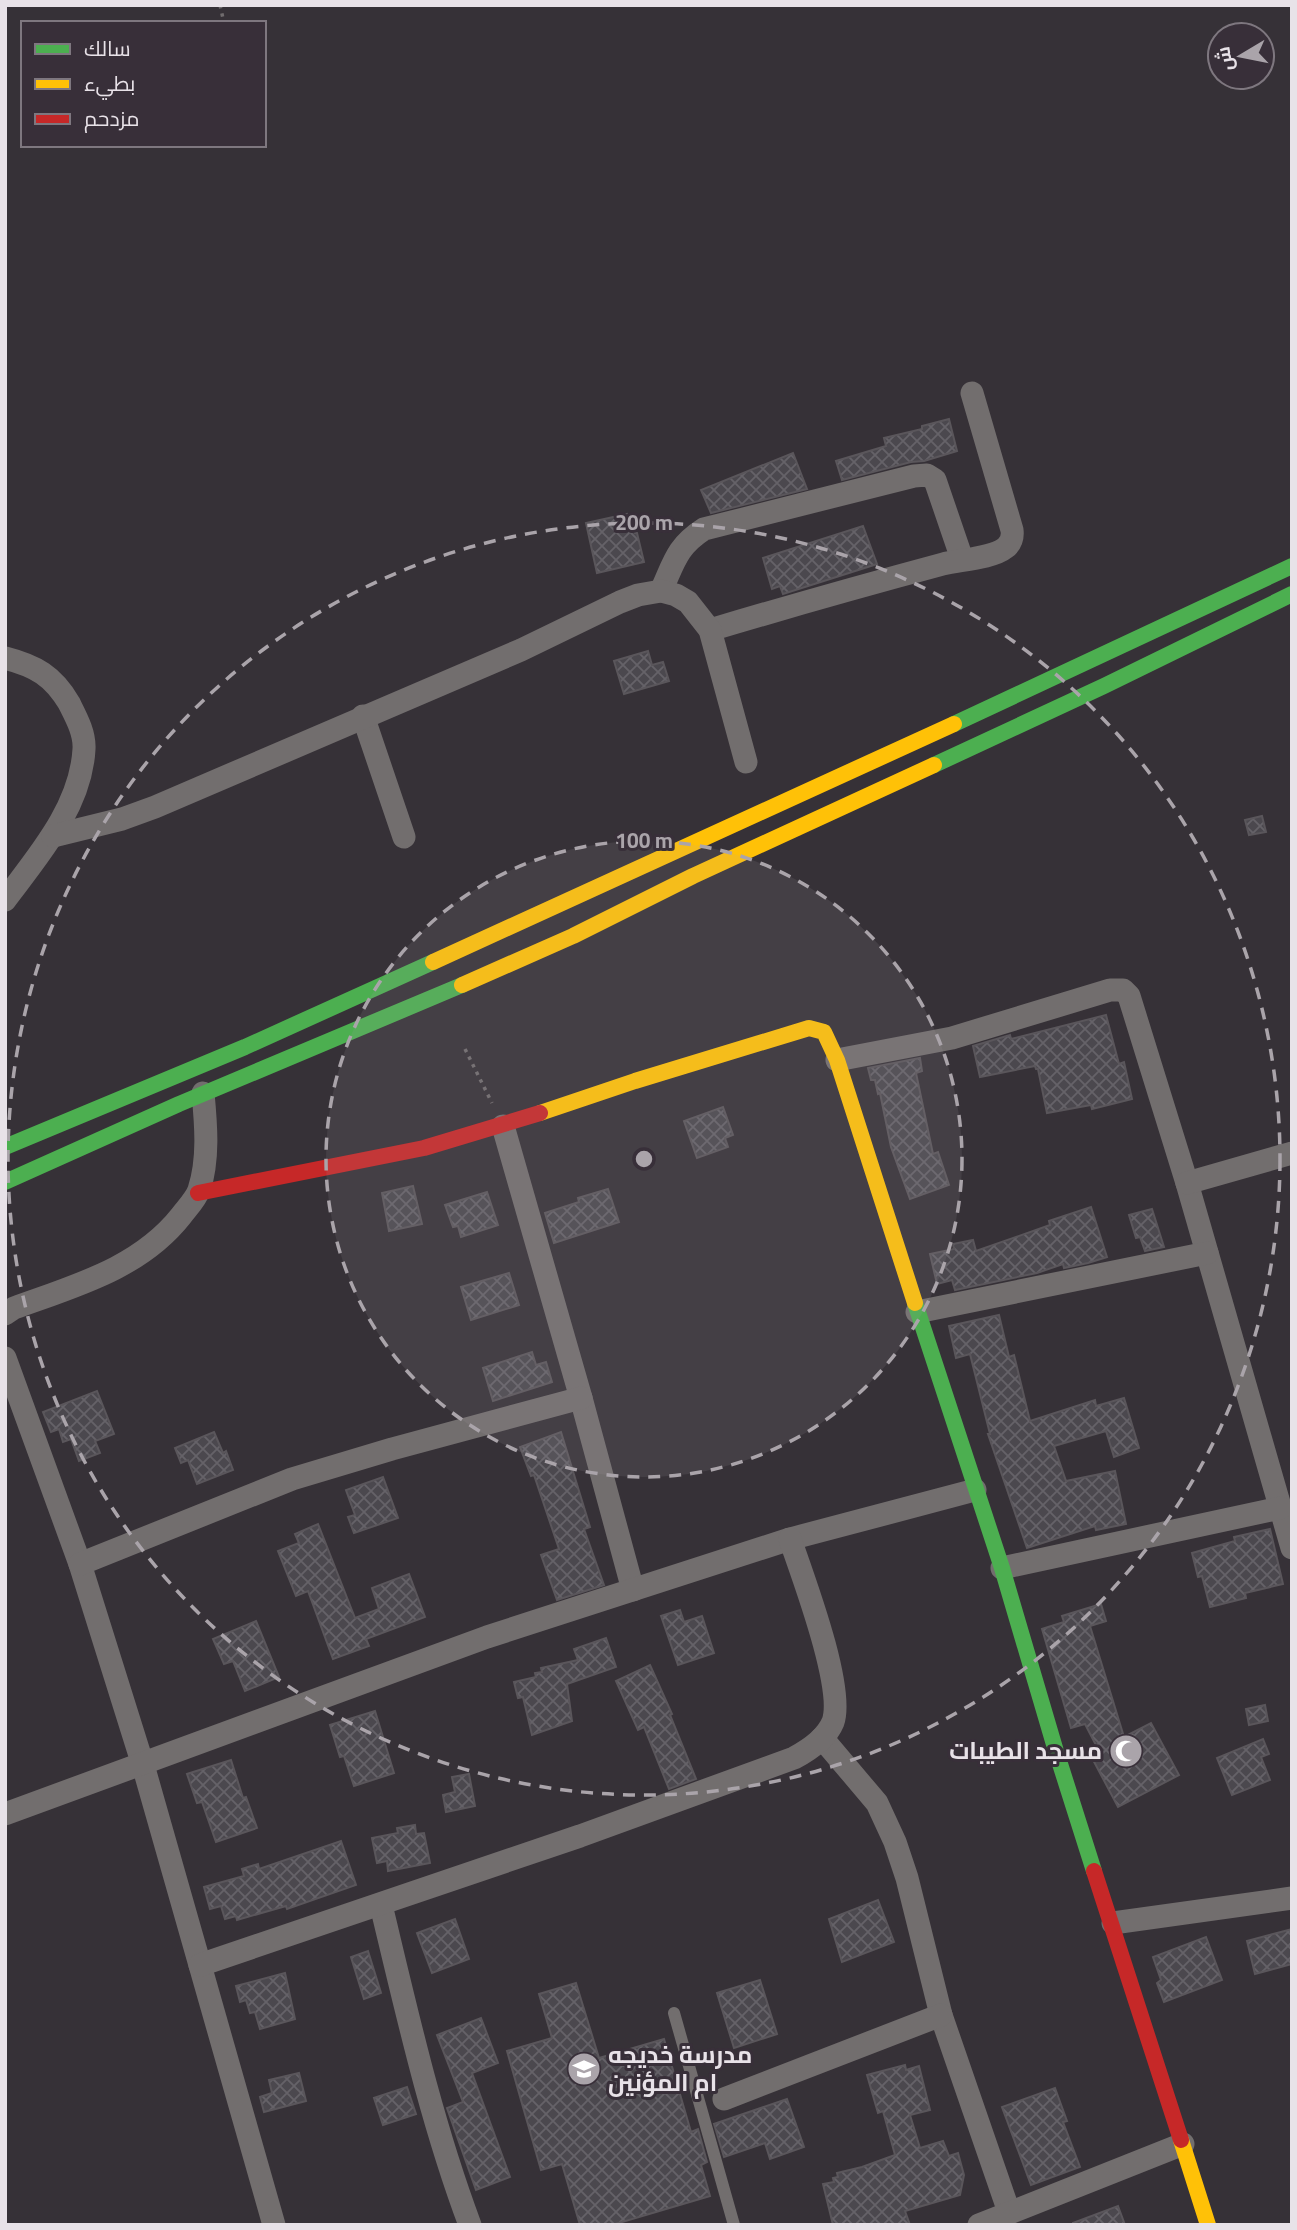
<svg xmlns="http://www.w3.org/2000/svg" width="1297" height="2230" font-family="Georgia,Cairo,serif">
	<defs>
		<pattern id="building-cross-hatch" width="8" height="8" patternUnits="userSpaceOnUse" patternTransform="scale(1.75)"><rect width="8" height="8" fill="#4b484e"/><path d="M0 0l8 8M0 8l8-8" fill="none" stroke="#656268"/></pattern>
	</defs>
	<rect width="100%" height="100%" fill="#363137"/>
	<g fill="url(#building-cross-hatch)" stroke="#5a565b" stroke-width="2">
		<path d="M 949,419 L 957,451 L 924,461 L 911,462 L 842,480 L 836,461 L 886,446 L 884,438 L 922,429 L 922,426 Z"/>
		<path d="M 793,453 L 807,489 L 711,513 L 701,490 Z"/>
		<path d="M 627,514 L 628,520 L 632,520 L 635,533 L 637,533 L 644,562 L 597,573 L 586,523 Z"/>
		<path d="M 863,526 L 877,564 L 783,594 L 780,586 L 772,589 L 763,558 Z"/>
		<path d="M 648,651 L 652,665 L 663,662 L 669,681 L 624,694 L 614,661 Z"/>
		<path d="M 1262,816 L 1266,832 L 1249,835 L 1245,820 Z"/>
		<path d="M 1106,1015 L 1119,1064 L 1124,1062 L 1132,1099 L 1092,1109 L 1091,1105 L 1047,1113 L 1038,1069 L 1036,1069 L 1035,1066 L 980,1077 L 973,1046 L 1010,1035 L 1011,1039 Z"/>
		<path d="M 920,1058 L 922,1071 L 916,1073 L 933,1154 L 938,1152 L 949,1185 L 910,1199 L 891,1147 L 880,1093 L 878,1094 L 875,1080 L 871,1080 L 868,1068 Z"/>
		<path d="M 723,1107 L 733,1135 L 725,1138 L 728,1147 L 697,1158 L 684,1121 Z"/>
		<path d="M 413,1186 L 422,1224 L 389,1231 L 382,1193 Z"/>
		<path d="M 608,1189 L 619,1222 L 554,1243 L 545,1213 L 579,1202 L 578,1198 Z"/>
		<path d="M 487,1192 L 498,1225 L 461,1237 L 458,1226 L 453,1227 L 445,1205 Z"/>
		<path d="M 1091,1207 L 1107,1257 L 1088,1263 L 1064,1268 L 1063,1264 L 1037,1273 L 955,1290 L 952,1280 L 937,1284 L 930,1254 L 954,1249 L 953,1244 L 973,1240 L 976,1251 L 1050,1225 L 1049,1221 Z"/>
		<path d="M 1152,1209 L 1164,1247 L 1145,1251 L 1140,1237 L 1136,1238 L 1129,1215 Z"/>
		<path d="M 509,1273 L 519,1305 L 471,1320 L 461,1287 Z"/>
		<path d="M 999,1315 L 1009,1357 L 1014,1355 L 1030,1421 L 1095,1400 L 1096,1406 L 1124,1398 L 1139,1448 L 1114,1457 L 1106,1431 L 1054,1446 L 1066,1481 L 1115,1471 L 1126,1524 L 1096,1530 L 1095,1526 L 1027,1548 L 988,1434 L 990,1434 L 970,1354 L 956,1358 L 949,1326 Z"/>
		<path d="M 532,1352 L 536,1365 L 546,1362 L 552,1382 L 493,1401 L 483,1368 Z"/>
		<path d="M 97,1391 L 114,1434 L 95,1441 L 100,1453 L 79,1461 L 71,1439 L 63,1442 L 59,1429 L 51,1432 L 43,1412 Z"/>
		<path d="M 214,1432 L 223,1453 L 226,1451 L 233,1470 L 197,1484 L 188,1460 L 181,1463 L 175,1448 Z"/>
		<path d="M 561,1432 L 590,1527 L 584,1529 L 604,1585 L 557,1600 L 541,1555 L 559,1549 L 534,1475 L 531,1476 L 520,1447 Z"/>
		<path d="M 383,1477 L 398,1518 L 354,1533 L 348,1517 L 355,1515 L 346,1490 Z"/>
		<path d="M 318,1524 L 355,1618 L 379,1609 L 372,1588 L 409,1574 L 425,1617 L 366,1639 L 369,1646 L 333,1659 L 308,1591 L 296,1596 L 278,1551 L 299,1543 L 295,1534 Z"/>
		<path d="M 1270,1529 L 1283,1584 L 1245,1593 L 1246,1598 L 1210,1607 L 1202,1576 L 1198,1577 L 1192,1553 L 1235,1541 L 1234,1537 Z"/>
		<path d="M 1101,1604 L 1106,1621 L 1090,1626 L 1124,1737 L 1151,1723 L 1179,1775 L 1118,1807 L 1091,1756 L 1099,1751 L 1085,1724 L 1071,1728 L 1042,1629 L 1064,1622 L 1062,1616 Z"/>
		<path d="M 680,1610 L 684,1622 L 702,1616 L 714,1653 L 678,1665 L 661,1616 Z"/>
		<path d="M 256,1621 L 279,1677 L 245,1691 L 233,1661 L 224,1664 L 213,1639 Z"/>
		<path d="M 606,1638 L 616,1667 L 567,1684 L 572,1721 L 532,1735 L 523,1697 L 518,1698 L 514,1682 L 536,1677 L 535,1673 L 542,1672 L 541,1668 L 578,1660 L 574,1649 Z"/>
		<path d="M 650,1665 L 672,1714 L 670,1715 L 696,1779 L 669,1789 L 644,1727 L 638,1730 L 616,1681 Z"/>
		<path d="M 1265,1705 L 1268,1721 L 1249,1725 L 1246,1709 Z"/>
		<path d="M 375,1711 L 394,1773 L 354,1786 L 344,1756 L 340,1757 L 330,1725 Z"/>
		<path d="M 1263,1739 L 1269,1754 L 1261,1757 L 1270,1780 L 1232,1795 L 1217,1758 Z"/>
		<path d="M 231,1760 L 243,1798 L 246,1797 L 257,1828 L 216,1842 L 202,1802 L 197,1803 L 187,1774 Z"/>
		<path d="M 469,1774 L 475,1806 L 446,1812 L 443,1795 L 455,1792 L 452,1777 Z"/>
		<path d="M 415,1825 L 416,1834 L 424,1833 L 430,1863 L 388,1871 L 387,1861 L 377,1863 L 372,1838 L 398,1833 L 397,1828 Z"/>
		<path d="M 341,1841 L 356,1885 L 287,1909 L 286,1906 L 237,1920 L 236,1916 L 225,1919 L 221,1906 L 210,1909 L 204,1887 L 244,1876 L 242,1869 L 258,1864 L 259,1869 Z"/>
		<path d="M 878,1900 L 894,1942 L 842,1962 L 829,1919 Z"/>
		<path d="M 455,1919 L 469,1959 L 432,1973 L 417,1933 Z"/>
		<path d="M 1292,1929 L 1292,1964 L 1255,1974 L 1247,1941 Z"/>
		<path d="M 1206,1937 L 1222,1980 L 1164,2002 L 1157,1983 L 1161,1980 L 1153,1957 Z"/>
		<path d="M 368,1951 L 381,1993 L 364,1999 L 351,1957 Z"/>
		<path d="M 285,1973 L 295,2019 L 260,2029 L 255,2012 L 250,2013 L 246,2000 L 240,2002 L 236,1986 Z"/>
		<path d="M 760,1980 L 777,2034 L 734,2048 L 717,1993 Z"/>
		<path d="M 576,1983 L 599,2058 L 664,2039 L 691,2132 L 698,2129 L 707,2162 L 701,2165 L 710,2196 L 612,2225 L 580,2225 L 562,2164 L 541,2170 L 507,2051 L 552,2038 L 539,1994 Z"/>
		<path d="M 481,2018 L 498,2063 L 472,2073 L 510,2177 L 476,2190 L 447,2108 L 463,2102 L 437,2035 Z"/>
		<path d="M 905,2065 L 906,2070 L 919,2066 L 930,2110 L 910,2115 L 920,2148 L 943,2141 L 949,2156 L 958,2153 L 964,2175 L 960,2195 L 905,2211 L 910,2225 L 833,2225 L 823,2184 L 834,2182 L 833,2178 L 838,2177 L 837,2173 L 862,2167 L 895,2155 L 883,2111 L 878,2113 L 867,2075 Z"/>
		<path d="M 299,2073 L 306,2101 L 264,2112 L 260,2097 L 272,2093 L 269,2080 Z"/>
		<path d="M 407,2087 L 416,2114 L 383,2125 L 374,2098 Z"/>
		<path d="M 1055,2088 L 1067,2121 L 1063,2122 L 1080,2167 L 1031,2185 L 1002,2107 Z"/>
		<path d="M 787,2099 L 804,2147 L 770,2159 L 765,2143 L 724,2157 L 714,2124 Z"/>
		<path d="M 1118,2206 L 1125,2225 L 1073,2225 L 1073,2223 Z"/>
	</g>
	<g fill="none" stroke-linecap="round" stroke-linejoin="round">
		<g stroke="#706c6e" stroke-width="3.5" stroke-dasharray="3.5 5" stroke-linecap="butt">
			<path d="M 220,5 L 224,23"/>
			<path d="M 465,1049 L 492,1103"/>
		</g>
		<path stroke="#726e6e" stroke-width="12" d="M 674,2013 L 734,2225"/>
		<g stroke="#726e6e" stroke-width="23">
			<path d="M 661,591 C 674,563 676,547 704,529 L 914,476 L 927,475 L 935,480 L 962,559"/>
			<path d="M 710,630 C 787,607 865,585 943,564 C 959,560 993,558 1005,548 C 1011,544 1013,537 1012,530 L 972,393"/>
			<path d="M 5,658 C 36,666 53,676 69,703 C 76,717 85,733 84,749 C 81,807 38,856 5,900"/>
			<path d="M 363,716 L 404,837"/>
			<path d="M 53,836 L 122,819 L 155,807 L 521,650 L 620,602 L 638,595 L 661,591 L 676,595 L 688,602 L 710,630 L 746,762"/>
			<path d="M 837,1060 L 952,1038 L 1110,990 L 1123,990 L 1129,996 L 1187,1183 L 1292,1548"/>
			<path d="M 503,1126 L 581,1398 L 633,1590"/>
			<path d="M 1187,1183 L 1292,1153"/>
			<path d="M 917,1312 L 1207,1253"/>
			<path d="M 5,1314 L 14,1308 C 74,1286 139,1269 181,1216 C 187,1208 196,1199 199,1190 C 209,1159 206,1125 203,1093"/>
			<path d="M 5,1358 L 80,1564 L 143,1765 L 274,2225"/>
			<path d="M 80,1564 L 292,1479 L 392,1449 L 581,1398"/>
			<path d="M 1002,1568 L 1280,1508"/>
			<path d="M 822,1738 L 877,1803 L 895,1842 L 907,1878 L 941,2015 L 1009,2212"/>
			<path d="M 5,1814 L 487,1637 L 790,1539 L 975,1490"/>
			<path d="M 381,1905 C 407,2013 431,2121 470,2225"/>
			<path d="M 1113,1923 L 1292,1898"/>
			<path d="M 200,1965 L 580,1836 L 794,1758 C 809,1750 826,1739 833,1722 C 845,1688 803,1577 790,1539"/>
			<path d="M 724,2099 L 941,2015"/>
			<path d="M 979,2225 L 1183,2144"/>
		</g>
		<g stroke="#4caf50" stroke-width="16">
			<path d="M 954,724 L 1292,566"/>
			<path d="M 934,765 L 1104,686 L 1292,594"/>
			<path d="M 5,1147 L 245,1047 L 433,962"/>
			<path d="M 5,1182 L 179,1104 L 462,985"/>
			<path d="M 915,1303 L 1002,1568 L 1055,1748 L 1094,1871"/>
		</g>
		<g stroke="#ffc107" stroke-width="16">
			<path d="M 433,962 L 954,724"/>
			<path d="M 462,985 L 573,936 L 693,876 L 934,765"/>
			<path d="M 540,1113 L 635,1081 L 809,1028 L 824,1032 L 837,1060 L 915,1303"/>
			<path d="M 1181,2140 L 1208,2225"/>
		</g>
		<g stroke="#c62828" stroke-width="16">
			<path d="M 198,1193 L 424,1148 L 540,1113"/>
			<path d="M 1094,1871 L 1181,2140"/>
		</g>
	</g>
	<circle cx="644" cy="1159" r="318" fill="#aaa4aa" fill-opacity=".12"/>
	<g fill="none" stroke="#aaa4aa" stroke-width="3.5" stroke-dasharray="12 9">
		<circle cx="644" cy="1159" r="318"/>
		<circle cx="644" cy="1159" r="636"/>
	</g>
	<defs>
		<symbol id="mosque-disc" viewBox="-11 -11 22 22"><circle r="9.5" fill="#aaa4aa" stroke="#382f39"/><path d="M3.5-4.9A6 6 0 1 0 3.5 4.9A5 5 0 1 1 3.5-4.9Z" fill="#fff"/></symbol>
		<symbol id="school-disc" viewBox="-11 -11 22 22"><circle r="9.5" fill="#aaa4aa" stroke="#382f39"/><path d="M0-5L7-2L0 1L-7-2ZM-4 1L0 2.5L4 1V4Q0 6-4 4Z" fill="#fff"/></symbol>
	</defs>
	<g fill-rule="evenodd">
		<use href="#mosque-disc" x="1107" y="1732" width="38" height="38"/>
		<use href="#school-disc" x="565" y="2050" width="38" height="38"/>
	</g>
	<g text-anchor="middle" stroke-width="6" stroke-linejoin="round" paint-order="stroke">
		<g font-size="24" font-weight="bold" fill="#e8e2e8" stroke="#382f39" text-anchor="end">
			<text x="1102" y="1759">مسجد الطيبات</text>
			<text x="608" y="2063" text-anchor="start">مدرسة خديجه<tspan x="608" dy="28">ام المؤنين</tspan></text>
		</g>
	</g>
	<circle cx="644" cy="1159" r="10" fill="#aaa4aa" stroke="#382f39" stroke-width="3.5"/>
	<g font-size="21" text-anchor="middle" font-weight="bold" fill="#aaa4aa" stroke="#382f39" stroke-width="6" stroke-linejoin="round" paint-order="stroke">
		<text x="644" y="530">200 m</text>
		<text x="644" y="848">100 m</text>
	</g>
	<rect width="1297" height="2230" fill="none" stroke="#e8e2e8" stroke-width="14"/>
	<rect x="21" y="21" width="245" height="126" fill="#382f39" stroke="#7e777f" stroke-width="2"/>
	<rect x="35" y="44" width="35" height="10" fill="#4caf50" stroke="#7e777f" stroke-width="2"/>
	<text x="84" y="56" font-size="21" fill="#e8e2e8">سالك</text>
	<rect x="35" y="79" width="35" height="10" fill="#ffc107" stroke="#7e777f" stroke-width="2"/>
	<text x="84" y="91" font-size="21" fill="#e8e2e8">بطيء</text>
	<rect x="35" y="114" width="35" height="10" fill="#c62828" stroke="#7e777f" stroke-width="2"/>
	<text x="84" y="126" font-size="21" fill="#e8e2e8">مزدحم</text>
	<g transform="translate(1241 56) rotate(260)"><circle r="33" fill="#382f39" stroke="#7e777f" stroke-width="2"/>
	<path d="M0-5L12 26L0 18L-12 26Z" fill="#aaa4aa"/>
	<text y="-10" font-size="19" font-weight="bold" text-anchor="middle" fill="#e8e2e8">ش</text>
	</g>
</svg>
